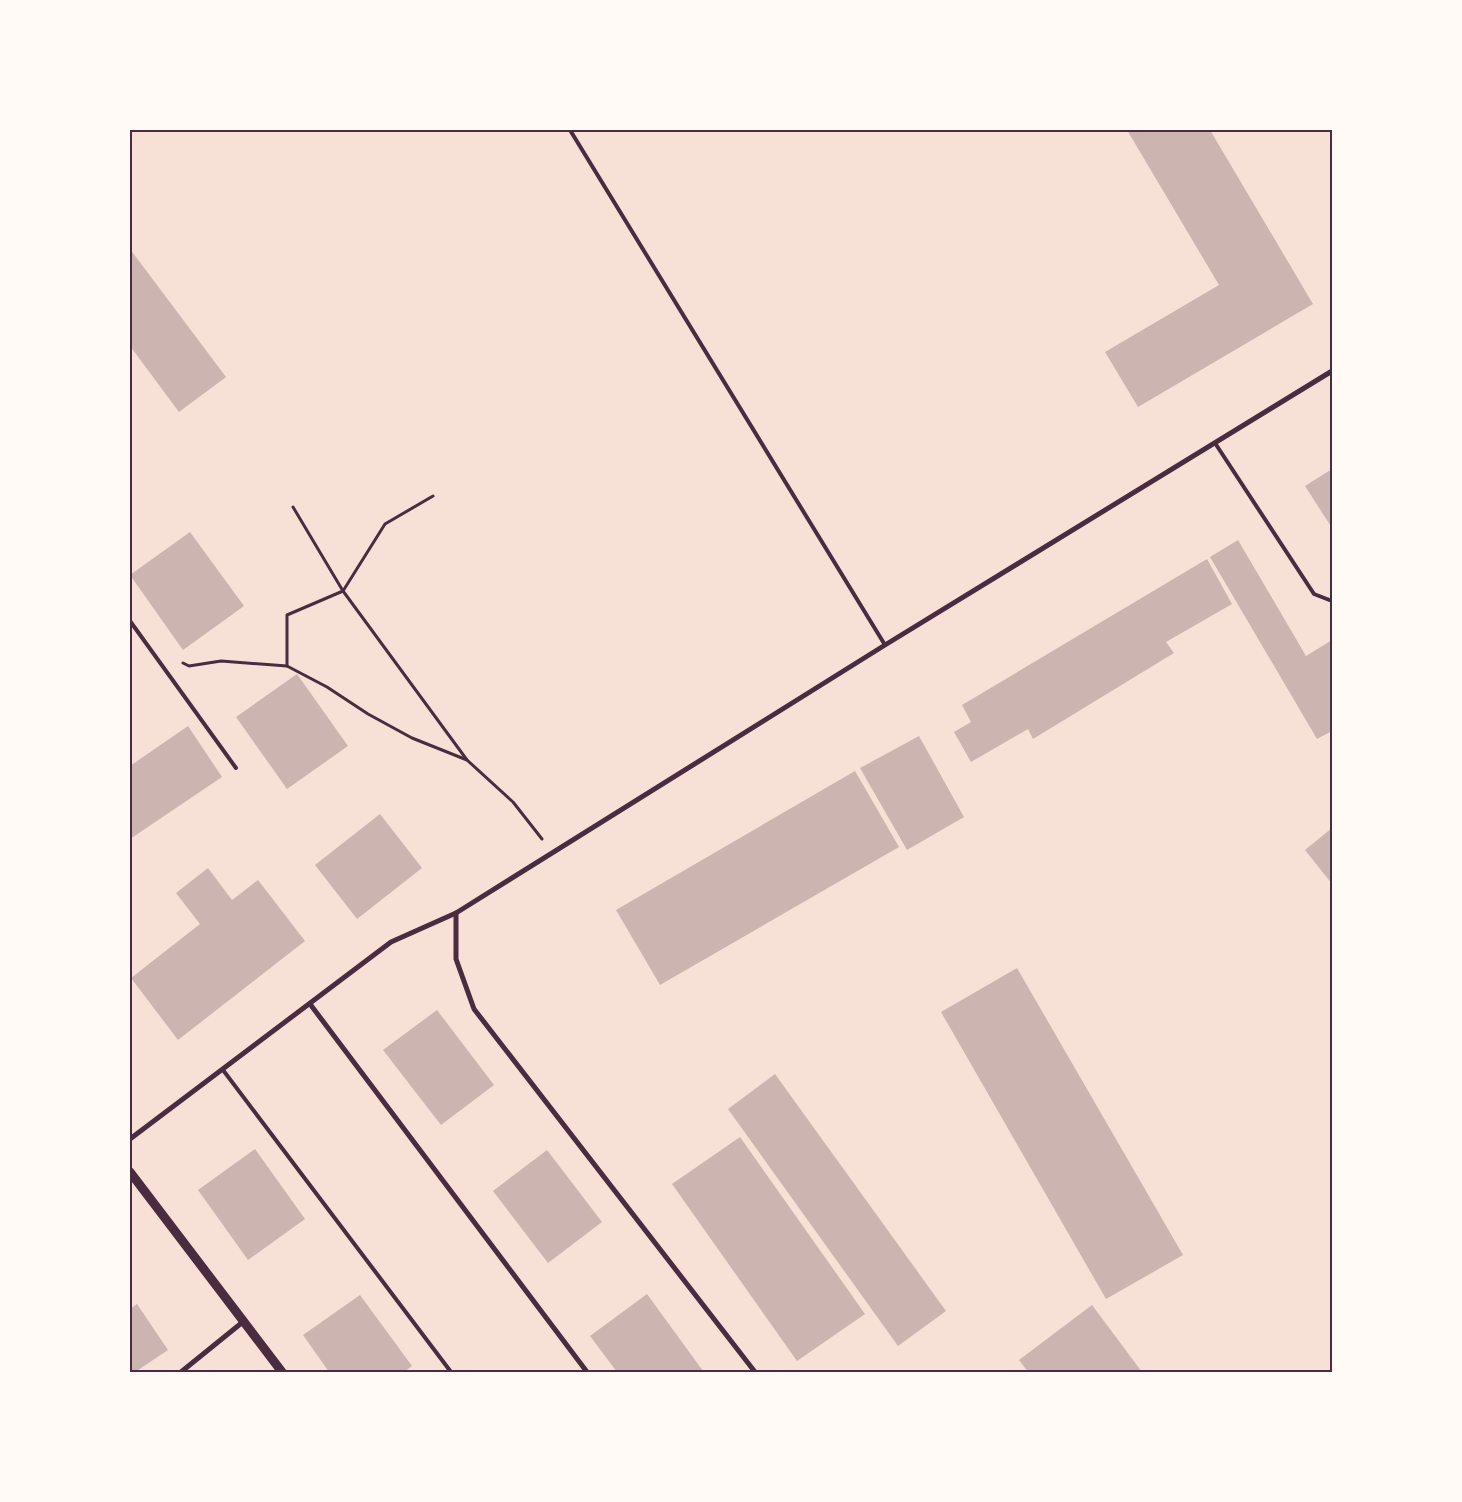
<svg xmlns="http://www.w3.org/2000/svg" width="1462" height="1502" font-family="Roboto,sans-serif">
	<rect width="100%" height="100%" fill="#f7e1d7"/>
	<g fill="#ccb4b1">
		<path d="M 1127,130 L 1210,130 L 1313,304 L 1138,407 L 1105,352 L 1219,285 Z"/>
		<path d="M 130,249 L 226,377 L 179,412 L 130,346 Z"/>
		<path d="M 1332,469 L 1332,528 L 1305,486 Z"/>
		<path d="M 190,532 L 244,606 L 183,650 L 130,575 Z"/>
		<path d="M 1238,540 L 1306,656 L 1332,640 L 1332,731 L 1317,739 L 1210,557 Z"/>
		<path d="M 1207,559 L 1232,604 L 1166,642 L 1174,653 L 1033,739 L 1028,729 L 971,762 L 954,732 L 971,722 L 962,705 Z"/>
		<path d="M 297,674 L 348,746 L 287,789 L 236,717 Z"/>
		<path d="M 188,726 L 222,777 L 130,839 L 130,766 Z"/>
		<path d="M 919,736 L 964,817 L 907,850 L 860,768 Z"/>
		<path d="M 855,771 L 899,847 L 660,985 L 616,910 Z"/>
		<path d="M 380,814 L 422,868 L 357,919 L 315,865 Z"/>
		<path d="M 1332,828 L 1332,884 L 1305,850 Z"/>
		<path d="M 208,868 L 232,900 L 258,880 L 305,941 L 178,1040 L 131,978 L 200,924 L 176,893 Z"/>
		<path d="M 1017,968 L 1183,1255 L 1106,1299 L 941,1012 Z"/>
		<path d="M 437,1010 L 494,1085 L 441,1125 L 383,1050 Z"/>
		<path d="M 775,1074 L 946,1311 L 898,1346 L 728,1109 Z"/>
		<path d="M 740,1137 L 865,1314 L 797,1361 L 672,1184 Z"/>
		<path d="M 255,1149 L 305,1219 L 248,1260 L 198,1190 Z"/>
		<path d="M 547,1150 L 602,1222 L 548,1263 L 493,1191 Z"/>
		<path d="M 647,1294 L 703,1371 L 701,1372 L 617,1372 L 590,1336 Z"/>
		<path d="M 360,1295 L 412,1366 L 404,1372 L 329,1372 L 303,1335 Z"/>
		<path d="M 137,1304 L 168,1350 L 135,1372 L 130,1372 L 130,1309 Z"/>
		<path d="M 1092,1305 L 1142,1372 L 1028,1372 L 1019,1360 Z"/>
	</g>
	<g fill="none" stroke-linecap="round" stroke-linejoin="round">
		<g stroke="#4a2c40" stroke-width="3">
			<path d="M 293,507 L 343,591 L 467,760 L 513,802 L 542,839"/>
			<path d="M 183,663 L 189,666 L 221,661 L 287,666 L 327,687 L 368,714 L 412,738 L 467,760"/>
			<path d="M 287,666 L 287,615 L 343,591 L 385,524 L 433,496"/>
		</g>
		<g stroke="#4a2c40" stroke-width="4">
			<path d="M 570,130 L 885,645"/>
			<path d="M 1215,443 L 1314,594 L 1332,601"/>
			<path d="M 130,621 L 236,768"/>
			<path d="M 223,1070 L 451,1372"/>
		</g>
		<g stroke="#4a2c40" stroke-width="5">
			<path d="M 456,913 L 456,959 L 474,1009 L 755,1372"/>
			<path d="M 310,1004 L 587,1372"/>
			<path d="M 130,1139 L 391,942 L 456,913 L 885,645 L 1332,371"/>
			<path d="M 181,1372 L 244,1321"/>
		</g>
		<path stroke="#4a2c40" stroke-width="9" d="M 130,1172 L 282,1372"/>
	</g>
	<rect width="1462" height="1502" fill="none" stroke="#fffaf5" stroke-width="262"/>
	<rect x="131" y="131" width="1200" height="1240" fill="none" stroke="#4a2c40" stroke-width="2"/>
</svg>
